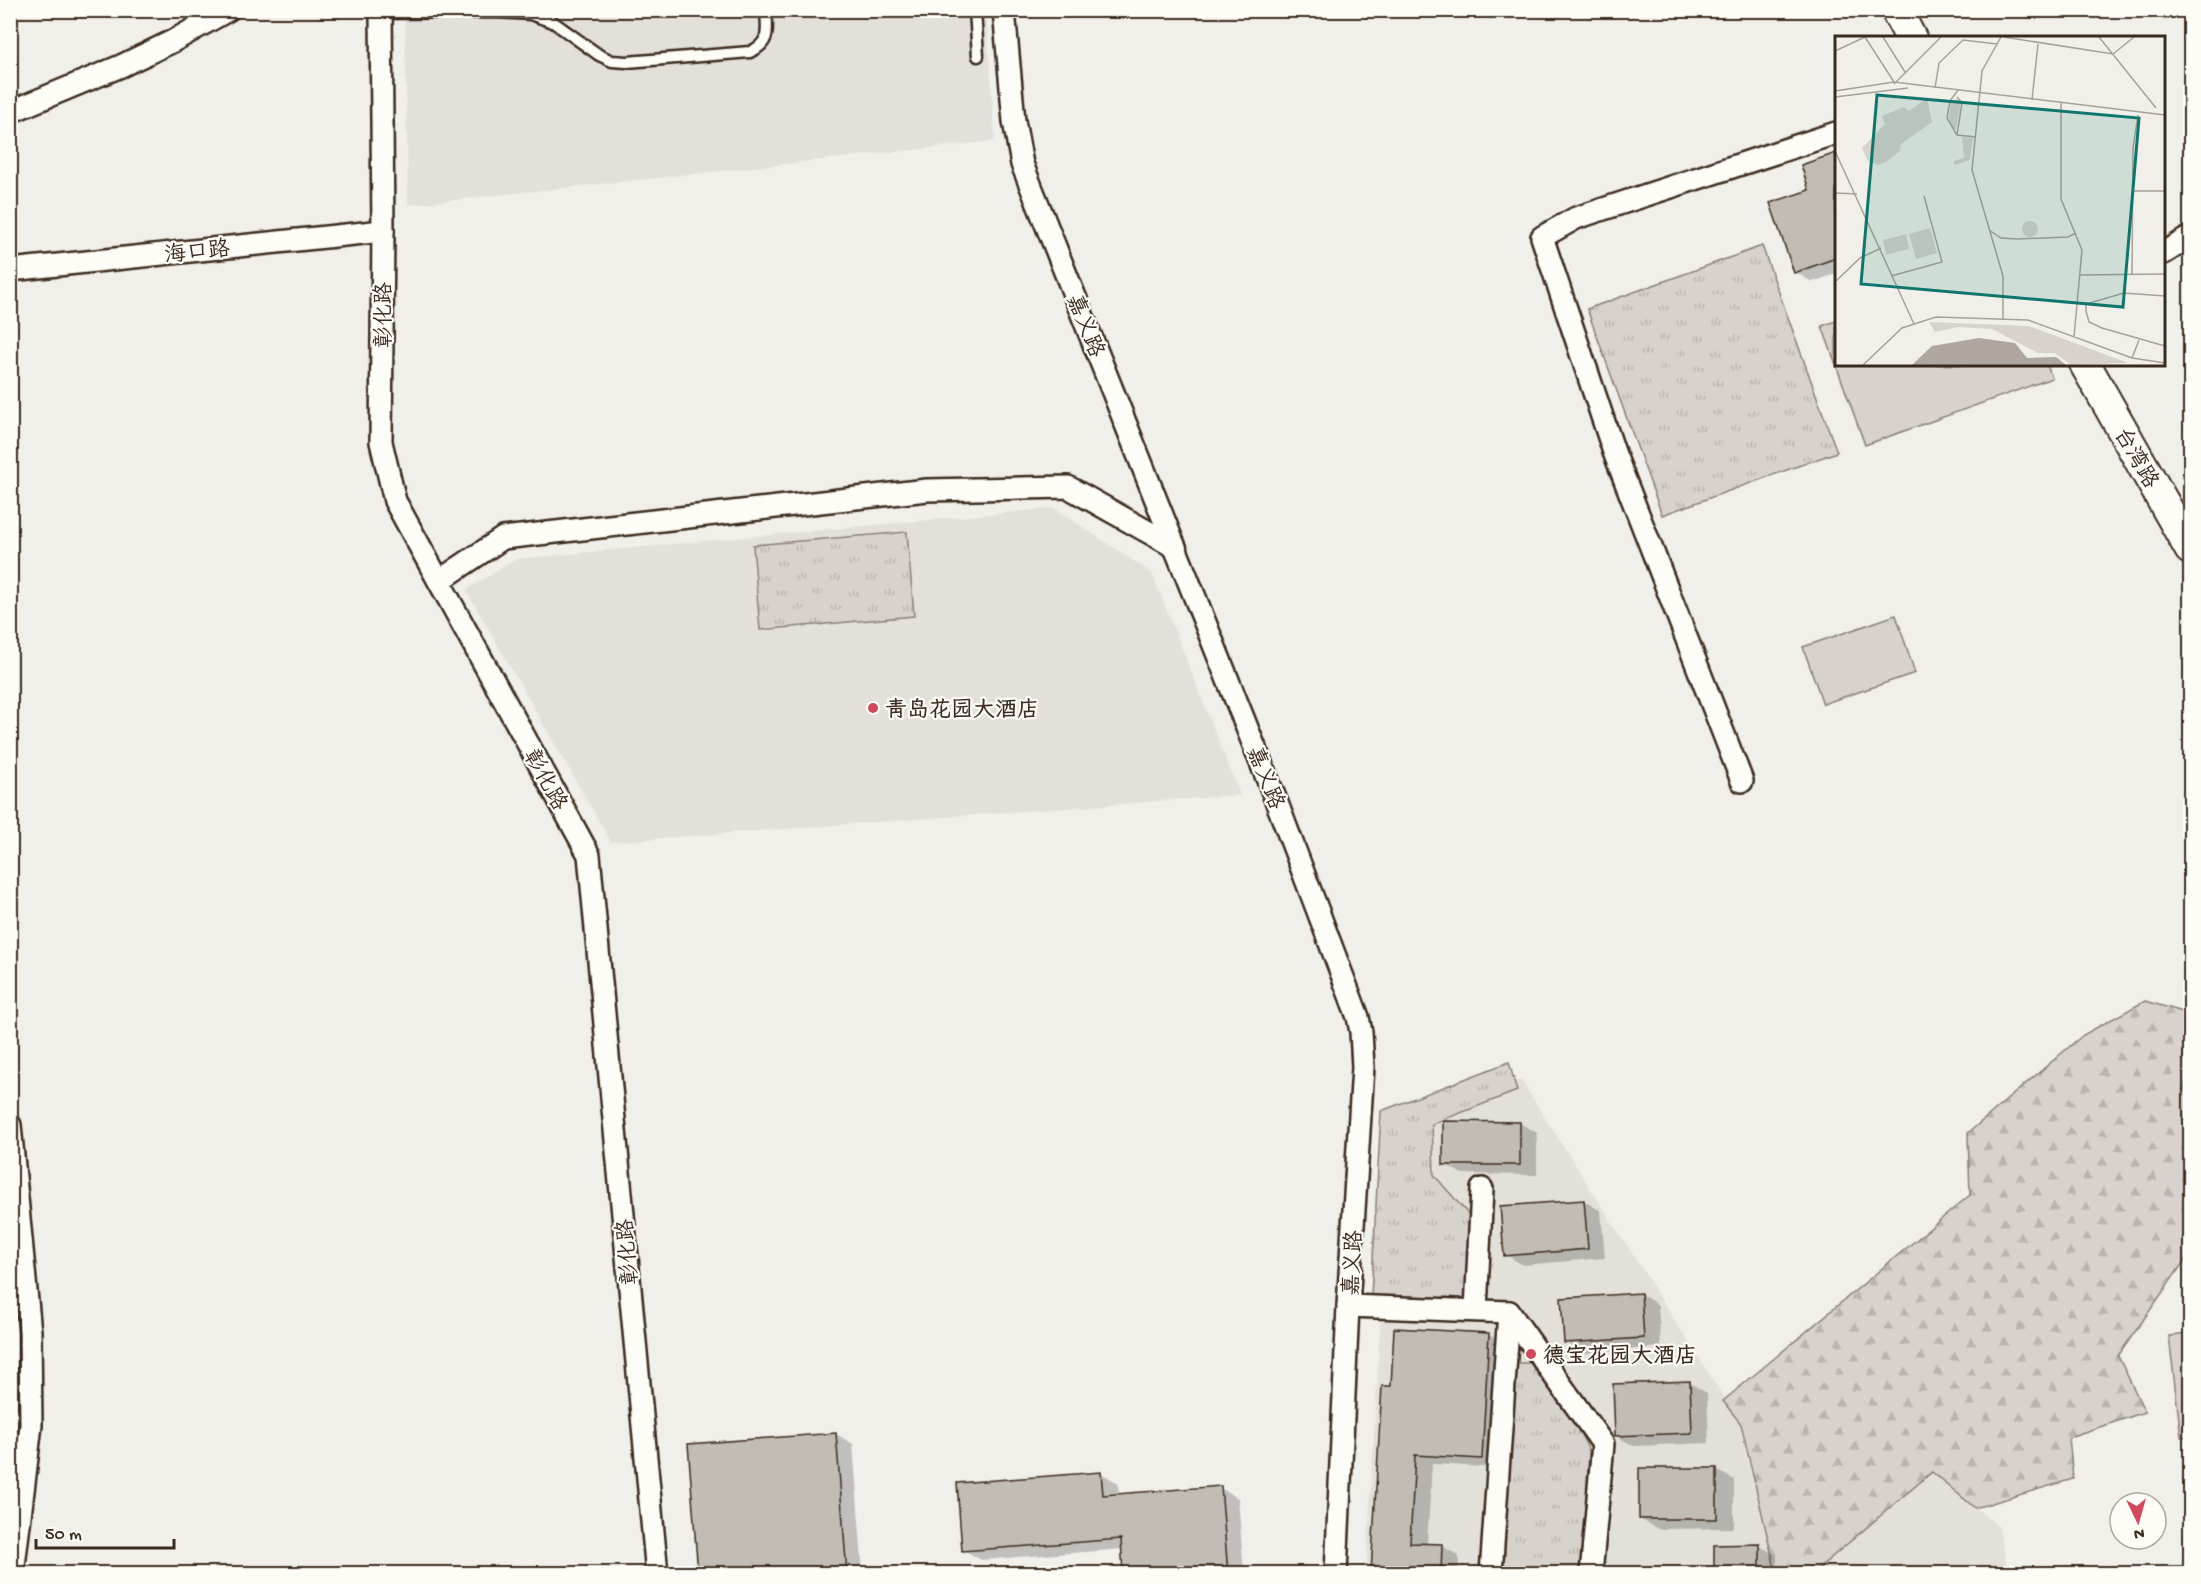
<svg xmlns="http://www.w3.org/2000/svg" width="2201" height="1584" font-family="'Gochi Hand','LXGW WenKai TC',sans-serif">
	<defs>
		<pattern id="forest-firs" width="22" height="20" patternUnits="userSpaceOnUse" patternTransform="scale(1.5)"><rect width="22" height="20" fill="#d7d2cc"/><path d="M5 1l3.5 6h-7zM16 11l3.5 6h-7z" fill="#b9b4af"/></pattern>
		<pattern id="park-tufts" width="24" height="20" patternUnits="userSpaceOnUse" patternTransform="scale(1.5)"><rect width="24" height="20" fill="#d7d2cc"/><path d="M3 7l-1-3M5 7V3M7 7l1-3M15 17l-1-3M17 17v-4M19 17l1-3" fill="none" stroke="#b9b4af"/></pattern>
	</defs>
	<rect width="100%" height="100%" fill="#f1efea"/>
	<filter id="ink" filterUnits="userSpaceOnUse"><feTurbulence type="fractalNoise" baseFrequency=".0167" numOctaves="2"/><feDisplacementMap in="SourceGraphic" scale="12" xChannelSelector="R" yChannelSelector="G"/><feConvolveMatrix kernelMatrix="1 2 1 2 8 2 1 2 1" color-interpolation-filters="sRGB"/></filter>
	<g filter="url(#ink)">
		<g fill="#e3e0da">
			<path d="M 405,11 L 986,11 L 995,141 L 408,205 Z"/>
			<path d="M 1054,508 L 1152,573 L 1240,795 L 611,842 L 466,590 L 516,559 Z"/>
			<path d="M 1521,1080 L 1741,1424 L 1776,1573 L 1366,1574 L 1392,1122 Z"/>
			<path d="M 1932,1472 L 1999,1527 L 2008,1573 L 1813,1574 Z"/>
		</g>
		<g fill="#d7d2cc" stroke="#897e75" stroke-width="1.5">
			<path d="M 1836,321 L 1836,364 L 2047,365 L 2052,378 L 1865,445 L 1822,326 Z"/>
			<path d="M 1896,615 L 1915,673 L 1823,704 L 1803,647 Z"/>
			<path d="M 2190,1334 L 2190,1436 L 2181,1437 L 2169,1336 Z"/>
		</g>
		<path fill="url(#forest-firs)" stroke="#897e75" stroke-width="1.5" d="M 2145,1001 L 2190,1014 L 2190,1253 L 2118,1356 L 2145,1412 L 2069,1437 L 2073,1479 L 1975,1508 L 1932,1472 L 1813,1573 L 1776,1573 L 1741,1424 L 1723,1401 L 1970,1195 L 1968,1133 L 2083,1035 Z"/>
		<g fill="url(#park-tufts)" stroke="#897e75" stroke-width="1.5">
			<path d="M 1762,246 L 1837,452 L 1662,515 L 1587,309 Z"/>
			<path d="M 907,532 L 914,616 L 760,630 L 753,545 Z"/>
			<path d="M 1509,1062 L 1517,1091 L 1432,1124 L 1434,1175 L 1469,1215 L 1467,1300 L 1371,1297 L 1381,1111 Z"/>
			<path d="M 1517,1363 L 1546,1363 L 1589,1451 L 1582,1573 L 1500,1574 Z"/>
		</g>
		<g fill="#0003">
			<path d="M 1836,155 L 1836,274 L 1812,282 L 1795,272 L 1811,191 L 1803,166 Z"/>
			<path d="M 1444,1123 L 1520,1123 L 1537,1133 L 1537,1175 L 1462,1174 L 1444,1164 Z"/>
			<path d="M 1584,1201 L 1601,1211 L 1605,1258 L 1523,1265 L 1506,1255 Z"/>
			<path d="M 1641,1294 L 1658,1305 L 1661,1347 L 1583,1353 L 1566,1343 Z"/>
			<path d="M 1489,1335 L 1506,1345 L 1499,1468 L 1432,1464 L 1427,1545 L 1442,1546 L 1459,1556 L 1458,1574 L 1375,1574 L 1372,1572 L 1392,1388 Z"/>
			<path d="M 1690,1383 L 1707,1393 L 1709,1443 L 1634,1446 L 1616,1436 Z"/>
			<path d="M 836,1434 L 853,1444 L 863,1574 L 699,1574 Z"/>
			<path d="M 1717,1470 L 1734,1480 L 1734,1528 L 1658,1529 L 1640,1519 Z"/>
			<path d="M 1101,1473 L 1118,1483 L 1119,1495 L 1220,1488 L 1238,1498 L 1244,1574 L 1125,1574 L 1123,1549 L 981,1560 L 964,1550 Z"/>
			<path d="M 1760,1546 L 1777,1556 L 1777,1574 L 1716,1574 Z"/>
		</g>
		<g fill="#c1bcb4" stroke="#3b2a1e" stroke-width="1.5">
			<path d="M 1836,153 L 1836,258 L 1794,273 L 1770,203 L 1809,190 L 1801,165 Z"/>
			<path d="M 1443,1121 L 1520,1122 L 1520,1165 L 1443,1165 Z"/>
			<path d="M 1584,1200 L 1588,1249 L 1504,1256 L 1500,1206 Z"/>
			<path d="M 1641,1293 L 1644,1338 L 1564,1343 L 1561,1298 Z"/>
			<path d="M 1394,1328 L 1489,1333 L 1482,1459 L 1415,1455 L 1410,1543 L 1442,1544 L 1441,1574 L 1371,1573 L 1382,1386 L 1391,1386 Z"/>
			<path d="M 1690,1381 L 1692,1433 L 1615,1436 L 1613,1384 Z"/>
			<path d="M 836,1433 L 847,1574 L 698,1574 L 688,1444 Z"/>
			<rect x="1639" y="1468" width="78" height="51"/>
			<path d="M 1101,1472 L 1103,1495 L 1221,1486 L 1228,1574 L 1123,1574 L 1121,1539 L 962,1551 L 957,1483 Z"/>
			<path d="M 1760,1544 L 1760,1574 L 1714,1574 L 1714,1545 Z"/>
		</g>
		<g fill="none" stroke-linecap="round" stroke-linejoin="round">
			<defs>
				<g id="lane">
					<path d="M 975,10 L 978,56"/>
					<path d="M 381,13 L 495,12 L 530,14 L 553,22 L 599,55 L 612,61 L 627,62 L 750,52 C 771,43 767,30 766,10"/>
				</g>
				<g id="street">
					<path d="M 381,10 L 383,231 L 381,442 L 395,501 L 589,855 L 657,1574"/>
					<path d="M 1004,10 L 1014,121 L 1022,164 L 1277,803 L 1358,1017 L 1361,1032 L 1363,1067 L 1348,1306 L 1336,1574"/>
					<path d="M 10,112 L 121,66 L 173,41 L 228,10"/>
					<path d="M 2164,253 L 2190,237"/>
					<path d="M 10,270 L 383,231"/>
					<path d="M 439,581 L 503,538 L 927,490 L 1068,487 L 1175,547"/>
					<path d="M 1742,781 L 1614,452 L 1542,237 L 1576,218 L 1836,133"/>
					<path d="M 10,1125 L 30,1332 L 31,1425 L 13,1574"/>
					<path d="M 1348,1306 L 1509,1312 L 1603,1444 L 1591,1574"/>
					<path d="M 1476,1310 L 1482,1189"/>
					<path d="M 1491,1574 L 1509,1312"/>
				</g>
				<g id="secondary">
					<path d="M 1896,10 L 1911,38"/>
					<path d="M 2085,364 L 2190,549"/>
				</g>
			</defs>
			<use href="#lane" stroke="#3b2a1e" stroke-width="15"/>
			<use href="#street" stroke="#3b2a1e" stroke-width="26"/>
			<use href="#secondary" stroke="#3b2a1e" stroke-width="34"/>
			<use href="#lane" stroke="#fdfcf7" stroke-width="10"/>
			<use href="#street" stroke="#fdfcf7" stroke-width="21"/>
			<use href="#secondary" stroke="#fdfcf7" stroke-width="30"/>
		</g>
	</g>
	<g fill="#d1495b" stroke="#fdfcf7" stroke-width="2">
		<circle cx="873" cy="708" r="6"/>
		<circle cx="1531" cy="1354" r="6"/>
	</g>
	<g text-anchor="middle" stroke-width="4.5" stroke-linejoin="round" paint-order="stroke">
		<g font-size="22" fill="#3b2a1e" stroke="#fdfcf7">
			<text transform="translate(197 250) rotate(-6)" y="8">海口路</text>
			<text transform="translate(382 315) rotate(-90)" y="8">彰化路</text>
			<text transform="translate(1087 325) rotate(68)" y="8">嘉义路</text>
			<text transform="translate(2138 457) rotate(60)" y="8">台湾路</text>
			<text transform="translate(1267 777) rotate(68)" y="8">嘉义路</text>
			<text transform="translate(547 779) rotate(61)" y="8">彰化路</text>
			<text transform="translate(626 1252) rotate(-95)" y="8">彰化路</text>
			<text transform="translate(1351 1263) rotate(-87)" y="8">嘉义路</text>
		</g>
		<g font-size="22" font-weight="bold" fill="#3b2a1e" stroke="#fdfcf7" text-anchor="start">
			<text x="885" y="716">青岛花园大酒店</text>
			<text x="1543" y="1362">德宝花园大酒店</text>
		</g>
	</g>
	<g transform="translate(1835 36)">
		<rect width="330" height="330" fill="#f1efea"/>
		<path d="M 71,198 L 74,213 L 51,219 L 48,204 Z" fill="#d7d2cc"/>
		<path d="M 92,62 L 97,86 L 66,108 L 65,115 L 51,126 L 43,129 L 33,125 L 27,112 L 50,88 L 47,80 L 69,71 L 74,75 Z" fill="#d7d2cc"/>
		<path d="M 122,63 L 126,67 L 121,93 L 118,93 L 114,82 L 116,65 ZM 127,101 L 138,102 L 135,124 L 119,129 L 119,125 L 129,122 ZM187 193a8 8 0 1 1 16 0a8 8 0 1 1-16 0ZM 95,192 L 102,217 L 81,223 L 74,198 ZM 94,286 L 194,290 L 293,327 L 236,329 L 220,317 L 203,317 L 157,293 L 123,291 L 100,296 Z" fill="#d7d2cc"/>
		<path d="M 144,302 L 180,307 L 192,322 L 221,321 L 231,329 L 77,329 L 97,310 Z" fill="#aea69f"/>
		<path fill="none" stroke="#a8a098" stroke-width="1.5" d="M 30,1 L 59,46M 48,1 L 70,36M 166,1 L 147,35 L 137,134 L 168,240 L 168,283M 169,1 L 278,18 L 299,1M 264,1 L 321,72M 0,15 L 30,1M 59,48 L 106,1M 100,52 L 104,27 L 128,4 L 162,8M 123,54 L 115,65 L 112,82 L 122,99 L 141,101M 0,55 L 59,46 L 330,79M 0,61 L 73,52M 122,61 L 127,67 L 122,99M 197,64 L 203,8M 226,66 L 226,163 L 247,214 L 239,301M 0,115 L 79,288M 298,155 L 330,155M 0,157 L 22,158M 154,194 L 166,202 L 182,203 L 233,201 L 241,197M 297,238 L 298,112 L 303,79M 244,239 L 330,238M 56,240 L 107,226 L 89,160M 0,246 L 25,222 L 46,212M 330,260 L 289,257 L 251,268 L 251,275 L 254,286 L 267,292 L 330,310M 297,322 L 304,304M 28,329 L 67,292 L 101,281 L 193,284 L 297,322 L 330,327"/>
		<path fill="#0f766e" fill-opacity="0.15" stroke="#0f766e" stroke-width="3" d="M 42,59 L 304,82 L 288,271 L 26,248 Z"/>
		<rect width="330" height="330" fill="none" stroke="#3b2a1e" stroke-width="3"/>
	</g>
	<rect width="2201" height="1584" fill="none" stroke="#fdfcf7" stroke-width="36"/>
	<rect x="18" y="18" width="2165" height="1548" fill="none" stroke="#3b2a1e" stroke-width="2" filter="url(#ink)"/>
	<g transform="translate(2138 1521) rotate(175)"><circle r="28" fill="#fdfcf7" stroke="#afa8a0" stroke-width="1.5"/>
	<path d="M0-4.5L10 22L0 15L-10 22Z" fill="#d1495b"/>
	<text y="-9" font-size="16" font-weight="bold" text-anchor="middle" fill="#3b2a1e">N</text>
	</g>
	<path d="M36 1539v9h138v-9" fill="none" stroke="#3b2a1e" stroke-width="3"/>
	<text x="45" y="1539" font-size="18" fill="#3b2a1e" stroke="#fdfcf7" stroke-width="4.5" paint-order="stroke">50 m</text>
</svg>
